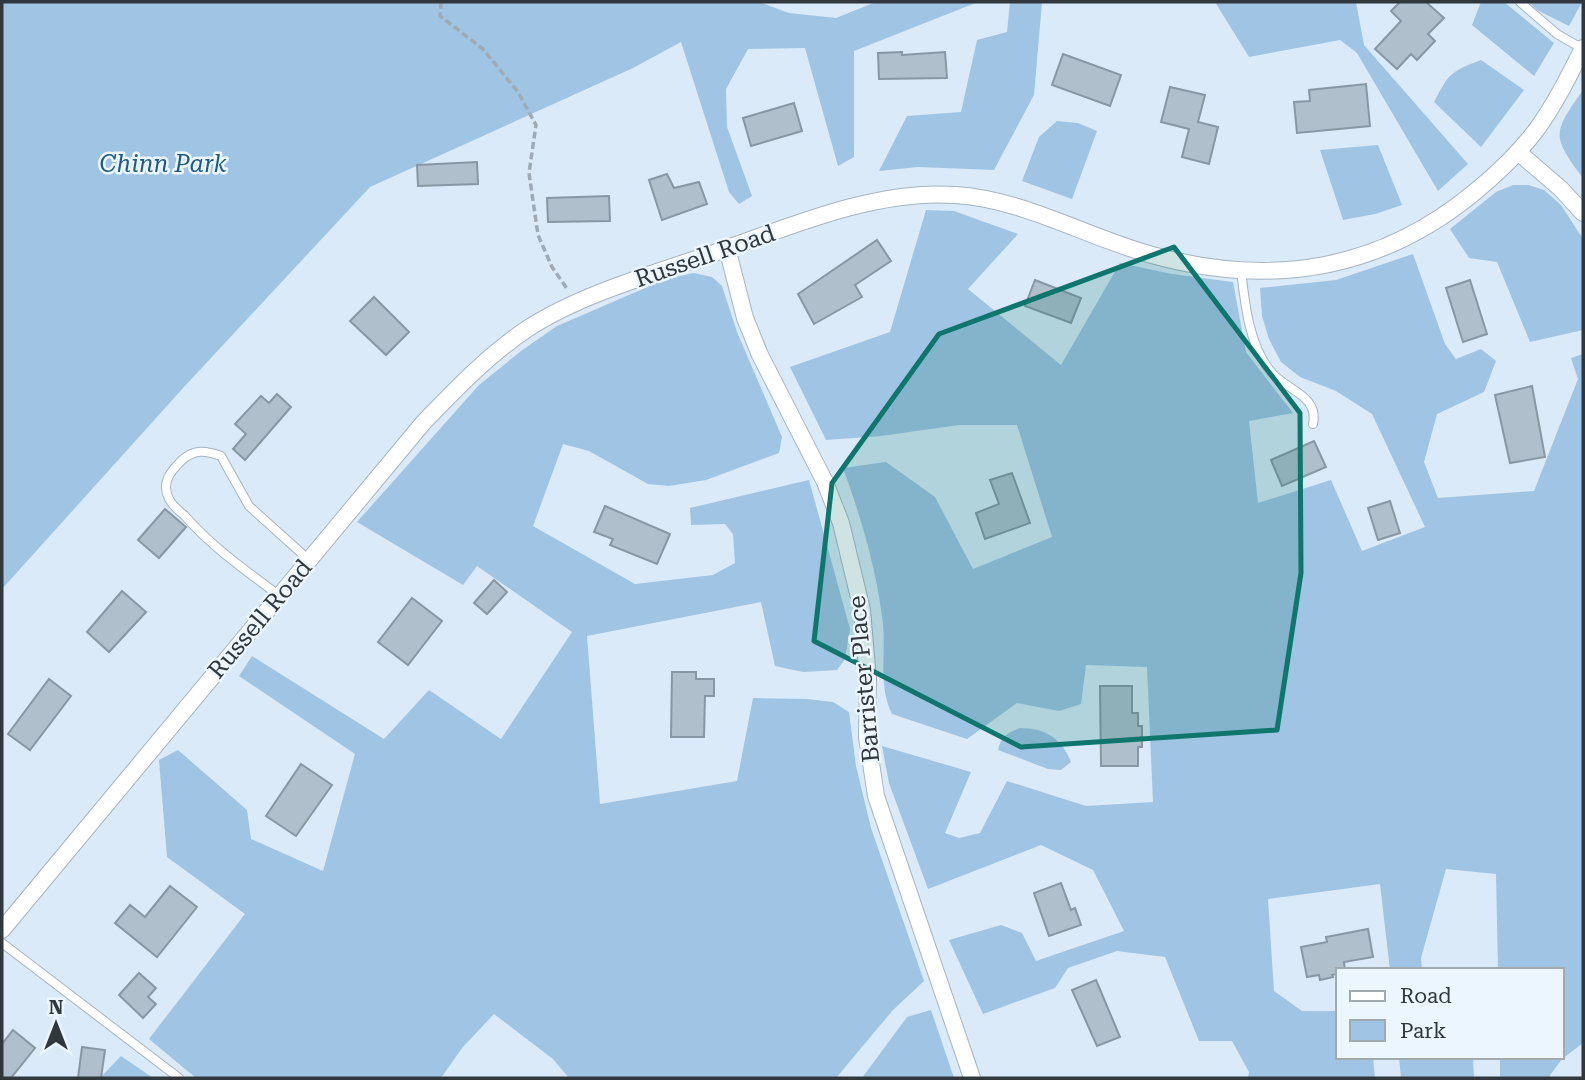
<svg xmlns="http://www.w3.org/2000/svg" width="1585" height="1080" font-family="'Roboto Serif',serif">
	<rect width="100%" height="100%" fill="#daeaf8"/>
	<g fill="#a0c4e3">
		<path d="M 2,2 L 759,2 L 789,13 L 836,18 L 876,2 L 978,2 L 854,51 L 854,157 L 838,166 L 805,48 L 748,49 L 726,89 L 727,127 L 752,196 L 739,204 L 729,192 L 681,42 L 633,68 L 370,187 L 184,387 L 2,589 Z"/>
		<path d="M 1010,2 L 1042,2 L 1034,95 L 994,170 L 918,167 L 879,171 L 907,116 L 961,112 L 977,40 L 1007,32 Z"/>
		<path d="M 1215,2 L 1356,2 L 1364,45 L 1468,164 L 1438,191 L 1357,53 L 1340,40 L 1249,57 Z"/>
		<path d="M 1481,2 L 1504,2 L 1554,43 L 1534,76 L 1472,25 Z"/>
		<path d="M 1529,2 L 1582,2 L 1569,26 L 1537,10 Z"/>
		<path d="M 1481,60 L 1524,90 L 1481,147 L 1434,102 C 1449,73 1450,72 1481,60 Z"/>
		<path d="M 1583,90 L 1583,178 C 1551,135 1553,133 1583,90 Z"/>
		<path d="M 1057,121 L 1078,123 L 1097,131 L 1072,199 L 1022,181 L 1039,137 Z"/>
		<path d="M 1378,145 L 1402,205 L 1375,214 L 1343,220 L 1320,150 Z"/>
		<path d="M 1513,185 L 1528,185 L 1544,190 L 1561,205 L 1583,239 L 1583,330 L 1530,342 L 1497,262 L 1469,258 L 1450,229 L 1496,192 Z"/>
		<path d="M 926,210 L 954,211 L 1018,234 L 968,289 L 1061,365 L 1120,263 L 1172,274 L 1233,282 L 1246,352 L 1293,413 L 1249,421 L 1258,503 L 1331,480 L 1362,551 L 1425,527 L 1372,414 L 1336,391 L 1300,377 L 1281,362 L 1269,339 L 1262,316 L 1260,288 L 1336,280 L 1413,254 L 1445,344 L 1456,359 L 1481,349 L 1496,361 L 1484,392 L 1437,414 L 1424,462 L 1438,498 L 1534,491 L 1578,379 L 1571,358 L 1583,354 L 1583,1043 L 1562,1059 L 1548,1078 L 1500,1078 L 1500,1057 L 1562,1057 L 1562,970 L 1498,970 L 1496,874 L 1446,869 L 1421,958 L 1422,970 L 1390,970 L 1380,884 L 1268,899 L 1274,991 L 1302,1011 L 1338,1011 L 1338,1057 L 1373,1057 L 1375,1078 L 1248,1078 L 1249,1072 L 1232,1041 L 1199,1041 L 1165,957 L 1117,951 L 1068,968 L 1055,988 L 983,1014 L 949,940 L 1001,925 L 1022,933 L 1036,961 L 1124,931 L 1093,870 L 1041,845 L 928,889 L 889,783 L 882,746 L 971,772 L 945,833 L 959,838 L 980,833 L 1007,781 L 1086,806 L 1153,802 L 1147,667 L 1086,665 L 1081,704 L 1059,711 L 1017,703 L 967,739 L 892,714 C 878,686 886,654 883,624 C 877,571 861,517 843,468 L 886,462 L 935,497 L 973,569 L 1052,537 L 1017,425 L 959,425 L 881,436 L 826,440 L 790,367 L 890,332 Z"/>
		<path d="M 694,273 L 712,277 L 722,286 L 737,332 L 782,437 L 779,453 L 706,480 L 669,486 L 648,484 L 589,451 L 563,444 L 533,526 L 635,584 L 713,575 L 735,563 L 733,534 L 725,524 L 691,525 L 690,508 L 809,480 L 850,629 L 845,659 L 837,670 L 803,672 L 775,666 L 761,602 L 587,636 L 600,804 L 737,781 L 753,698 L 807,699 L 833,702 L 849,712 L 856,766 L 871,828 L 924,981 L 893,1010 L 836,1078 L 569,1078 L 553,1059 L 494,1014 L 462,1048 L 441,1078 L 196,1078 L 149,1039 L 245,914 L 167,857 L 159,760 L 178,750 L 247,810 L 251,839 L 323,871 L 355,754 L 239,676 L 252,656 L 384,739 L 429,690 L 501,739 L 572,632 L 477,566 L 463,585 L 357,522 L 479,385 L 521,351 L 557,326 L 666,279 Z"/>
		<path d="M 1020,728 C 1046,728 1062,739 1071,762 L 1061,770 L 1048,769 L 998,750 C 1001,736 1008,733 1020,728 Z"/>
		<path d="M 931,1010 L 954,1078 L 862,1078 L 907,1017 Z"/>
		<path d="M 121,1056 L 153,1078 L 100,1078 Z"/>
		<path d="M 1399,1057 L 1473,1057 L 1474,1078 L 1401,1078 Z"/>
	</g>
	<g fill="#afbfcc" stroke="#8897a4" stroke-width="2">
		<path d="M 1400,2 L 1426,2 L 1444,18 L 1428,34 L 1435,41 L 1417,60 L 1411,54 L 1397,69 L 1375,49 L 1401,21 L 1391,11 Z"/>
		<path d="M 902,52 L 902,55 L 945,52 L 947,78 L 879,79 L 878,53 Z"/>
		<path d="M 1063,54 L 1121,75 L 1110,106 L 1052,85 Z"/>
		<path d="M 1366,84 L 1370,126 L 1297,133 L 1294,102 L 1310,101 L 1309,90 Z"/>
		<path d="M 1170,87 L 1205,95 L 1198,122 L 1218,127 L 1209,164 L 1182,157 L 1189,129 L 1161,122 Z"/>
		<path d="M 794,103 L 802,131 L 751,146 L 743,118 Z"/>
		<path d="M 477,162 L 478,184 L 418,186 L 417,165 Z"/>
		<path d="M 667,174 L 674,188 L 699,182 L 707,204 L 662,220 L 649,180 Z"/>
		<path d="M 609,196 L 610,221 L 548,222 L 547,198 Z"/>
		<path d="M 877,240 L 891,261 L 855,285 L 862,297 L 814,324 L 798,294 Z"/>
		<path d="M 1035,280 L 1081,298 L 1071,323 L 1025,306 Z"/>
		<path d="M 1470,280 L 1487,334 L 1463,342 L 1446,288 Z"/>
		<path d="M 374,297 L 409,332 L 386,355 L 350,321 Z"/>
		<path d="M 1532,386 L 1545,457 L 1510,463 L 1495,395 Z"/>
		<path d="M 277,394 L 291,407 L 245,460 L 233,449 L 246,434 L 235,424 L 261,396 L 269,403 Z"/>
		<path d="M 1314,441 L 1326,467 L 1282,486 L 1271,460 Z"/>
		<path d="M 1012,473 L 1030,523 L 985,539 L 976,513 L 999,504 L 990,480 Z"/>
		<path d="M 1390,501 L 1400,533 L 1378,540 L 1368,508 Z"/>
		<path d="M 605,506 L 670,534 L 657,564 L 610,545 L 613,539 L 594,532 Z"/>
		<path d="M 165,509 L 186,527 L 159,558 L 138,540 Z"/>
		<path d="M 494,580 L 507,592 L 487,614 L 474,603 Z"/>
		<path d="M 122,591 L 146,612 L 109,652 L 87,632 Z"/>
		<path d="M 412,598 L 442,621 L 408,665 L 378,642 Z"/>
		<path d="M 672,672 L 696,672 L 696,679 L 714,679 L 714,696 L 705,696 L 704,737 L 671,737 Z"/>
		<path d="M 49,679 L 71,696 L 30,750 L 8,734 Z"/>
		<path d="M 1100,686 L 1132,686 L 1132,713 L 1138,713 L 1138,726 L 1142,726 L 1142,747 L 1138,747 L 1138,766 L 1101,766 Z"/>
		<path d="M 301,764 L 332,785 L 296,836 L 266,816 Z"/>
		<path d="M 1061,883 L 1071,910 L 1075,908 L 1081,925 L 1049,936 L 1034,893 Z"/>
		<path d="M 170,886 L 197,907 L 157,957 L 115,923 L 130,905 L 145,917 Z"/>
		<path d="M 1368,929 L 1373,957 L 1344,962 L 1345,970 L 1338,970 L 1338,974 L 1332,975 L 1333,977 L 1320,980 L 1319,975 L 1307,977 L 1301,947 L 1327,942 L 1326,937 Z"/>
		<path d="M 139,973 L 156,988 L 148,997 L 156,1004 L 143,1018 L 119,995 Z"/>
		<path d="M 1096,980 L 1120,1037 L 1097,1046 L 1072,990 Z"/>
		<path d="M 13,1030 L 35,1048 L 11,1078 L 2,1078 L 2,1044 Z"/>
		<path d="M 82,1047 L 105,1050 L 101,1078 L 78,1078 Z"/>
	</g>
	<g fill="none" stroke-linecap="round" stroke-linejoin="round">
		<defs>
			<g id="service">
				<path d="M 1520,2 L 1557,34 L 1583,49"/>
				<path d="M 1241,270 C 1245,304 1249,347 1272,373 C 1288,391 1319,396 1313,424"/>
				<path d="M 280,596 C 246,571 212,547 184,515 C 179,511 172,505 169,499 C 161,483 170,472 181,461 C 194,449 205,450 221,456 L 249,506 L 309,560"/>
				<path d="M 2,943 L 179,1078"/>
			</g>
			<g id="minor">
				<path d="M 1518,152 L 1561,189 L 1583,213"/>
				<path d="M 727,248 L 745,318 L 760,355 L 825,482 L 841,523 L 862,610 L 868,679 L 867,737 L 876,796 L 972,1078"/>
				<path d="M 2,930 L 423,423 C 455,390 488,355 527,329 C 579,295 652,274 711,254 C 787,228 874,189 955,195 C 1023,199 1086,237 1152,255 C 1272,288 1380,271 1476,191 C 1499,172 1519,153 1537,129 C 1555,104 1569,76 1583,48"/>
			</g>
		</defs>
		<use href="#service" stroke="#a5b4c2" stroke-width="10"/>
		<use href="#minor" stroke="#a5b4c2" stroke-width="18"/>
		<path stroke="#9eabb6" stroke-width="3.5" stroke-dasharray="7 3.5" stroke-linecap="butt" d="M 441,2 L 440,16 L 483,49 L 518,92 L 536,125 L 529,173 L 538,235 L 552,267 L 568,290"/>
		<use href="#service" stroke="#fff" stroke-width="8"/>
		<use href="#minor" stroke="#fff" stroke-width="16"/>
	</g>
	<path fill="#0f766e" fill-opacity="0.2" stroke="#0f766e" stroke-width="5" stroke-linejoin="round" d="M 1174,247 L 1300,413 L 1301,573 L 1277,730 L 1021,747 L 814,641 L 832,483 L 939,334 Z"/>
	<g text-anchor="middle" stroke-width="5" stroke-linejoin="round" paint-order="stroke">
		<g font-size="24" font-style="italic" fill="#215a85" stroke="#ecf6ff">
			<text x="163" y="172">Chinn Park</text>
		</g>
		<g font-size="24" fill="#31383d" stroke="#ecf6ff">
			<text transform="translate(705 256) rotate(-19)" y="8">Russell Road</text>
			<text transform="translate(260 619) rotate(-50)" y="8">Russell Road</text>
			<text transform="translate(864 679) rotate(-95)" y="8">Barrister Place</text>
		</g>
	</g>
	<rect width="1585" height="1080" fill="none" stroke="#31383d" stroke-width="7"/>
	<rect x="1336" y="968" width="228" height="91" fill="#ecf6ff" stroke="#a1aab1" stroke-width="2"/>
	<rect x="1350" y="991" width="35" height="10" fill="#ffffff" stroke="#a1aab1" stroke-width="2"/>
	<text x="1400" y="1003" font-size="21" fill="#31383d">Road</text>
	<rect x="1350" y="1020" width="35" height="21" fill="#a0c4e3" stroke="#a1aab1" stroke-width="2"/>
	<text x="1400" y="1038" font-size="21" fill="#31383d">Park</text>
	<g transform="translate(56 1024)" stroke="#ecf6ff" stroke-width="5" paint-order="stroke">
	<path d="M0-5L12 26L0 18L-12 26Z" fill="#31383d"/>
	<text y="-10" font-size="19" font-weight="bold" text-anchor="middle" fill="#31383d">N</text>
	</g>
</svg>
